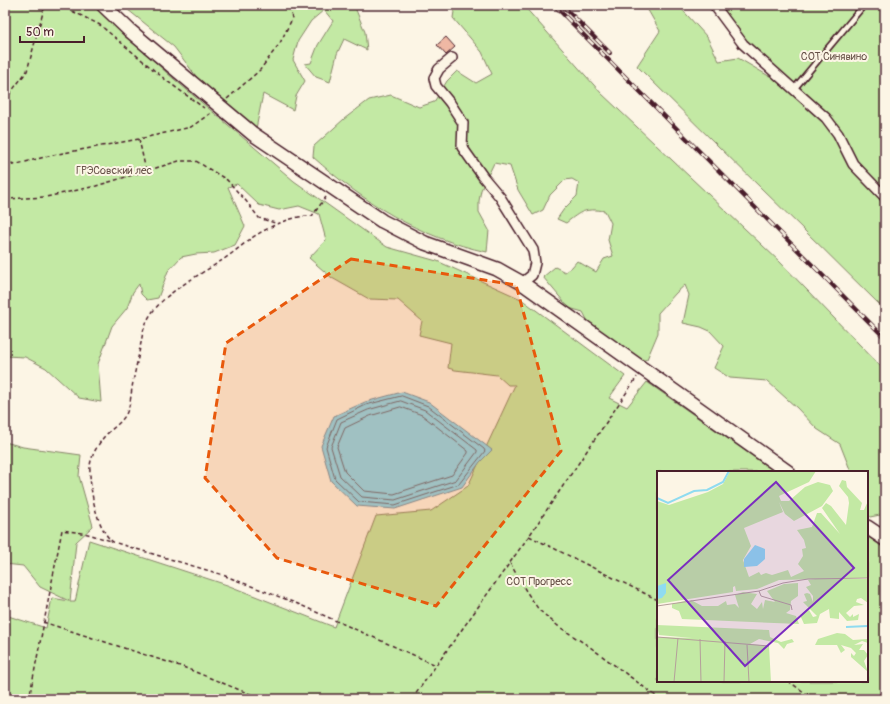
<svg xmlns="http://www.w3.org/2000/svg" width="890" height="704" font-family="Pangolin,sans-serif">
	<rect width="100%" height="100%" fill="#fcf5e5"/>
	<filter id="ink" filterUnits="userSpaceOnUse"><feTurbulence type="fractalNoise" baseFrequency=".025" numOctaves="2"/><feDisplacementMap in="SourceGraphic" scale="8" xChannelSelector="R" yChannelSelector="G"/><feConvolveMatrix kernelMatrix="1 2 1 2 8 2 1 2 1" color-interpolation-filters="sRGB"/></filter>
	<g filter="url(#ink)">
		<g fill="#c3e9a4" stroke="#868468">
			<path d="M 5,5 L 93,5 L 167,73 L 294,181 L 387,247 L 437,261 L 521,299 L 625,376 L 609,398 L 627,407 L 647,382 L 775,472 L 658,472 L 658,681 L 867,681 L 867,536 L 885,549 L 885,699 L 5,699 L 5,615 L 46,628 L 52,598 L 69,601 L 40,587 L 23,566 L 5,564 L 5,442 L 23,447 L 81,455 L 79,476 L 93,526 L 76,542 L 70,602 L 75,602 L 89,540 L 227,585 L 334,627 L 376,516 L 431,511 L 468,486 L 515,385 L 508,385 L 497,375 L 455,370 L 448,368 L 451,343 L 419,335 L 422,321 L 398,300 L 369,299 L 332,278 L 309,258 L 326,240 L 319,214 L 299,206 L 279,210 L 259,205 L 237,184 L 228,187 L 245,226 L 235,245 L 214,253 L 196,254 L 181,257 L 168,271 L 158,298 L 147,300 L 141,294 L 139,284 L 133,292 L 127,308 L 112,326 L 98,364 L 101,402 L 79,398 L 46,368 L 25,357 L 5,356 Z"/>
			<path d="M 122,5 L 354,5 L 365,32 L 367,50 L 344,39 L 337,54 L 330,82 L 316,77 L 305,64 L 311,63 L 318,45 L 333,21 L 324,10 L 311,21 L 298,41 L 293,60 L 305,81 L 296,96 L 293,110 L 263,94 L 256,129 L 208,92 L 174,47 Z"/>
			<path d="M 455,5 L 523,5 L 601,93 L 780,262 L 885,371 L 885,514 L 870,517 L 867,515 L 867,472 L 851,472 L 840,444 L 817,429 L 797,408 L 767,381 L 730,378 L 714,368 L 724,346 L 710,331 L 701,327 L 683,323 L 689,295 L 685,285 L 676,293 L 658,313 L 658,333 L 647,359 L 631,366 L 599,342 L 583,312 L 569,308 L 543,277 L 555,267 L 565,272 L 572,267 L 577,261 L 596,272 L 604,259 L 613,256 L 608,240 L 611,223 L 605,211 C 585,208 581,211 566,223 L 557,219 L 564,209 L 577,196 L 579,183 L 572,179 L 565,180 L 550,195 L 543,210 L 533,215 L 518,190 L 510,166 L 494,163 L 481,190 L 479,201 L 479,212 L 489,230 L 487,252 C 420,238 363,202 313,157 L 314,146 L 344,119 L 369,100 L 391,95 L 419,107 L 434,102 L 447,81 L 457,71 L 476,83 L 492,74 L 482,52 L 453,18 Z"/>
			<path d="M 645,5 L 678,5 L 707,37 L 719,61 L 738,58 L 767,75 L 786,82 L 743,44 L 714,5 L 885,5 L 885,197 L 878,190 L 881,202 L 885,207 L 885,310 C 803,228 719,148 637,66 L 660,31 Z"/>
		</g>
		<path fill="#8fdbf0" stroke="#7390a1" d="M 402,392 L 429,402 L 492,450 L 480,462 L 462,487 L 395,509 L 357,506 L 331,481 L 321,446 L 334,416 L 365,402 Z"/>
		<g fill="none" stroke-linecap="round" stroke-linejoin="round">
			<g stroke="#666a7a" stroke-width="1">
				<path d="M 402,396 L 428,406 L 484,449 L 485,451 L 459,484 L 395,505 L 359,502 L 335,479 L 326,447 L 337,419 L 366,405 Z"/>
				<path d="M 401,401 L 425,410 L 477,450 L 477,452 L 456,480 L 395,500 L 362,497 L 340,476 L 331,447 L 341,422 L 368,410 Z"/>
				<path d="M 401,407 L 422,415 L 468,451 L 468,453 L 452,475 L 394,494 L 364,491 L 345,472 L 337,447 L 345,428 L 370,416 Z"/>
			</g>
		</g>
		<path fill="#efb8a4" stroke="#4a1f2b" d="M 446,37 L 455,47 L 446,55 L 437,45 Z"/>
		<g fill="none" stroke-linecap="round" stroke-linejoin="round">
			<defs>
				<path id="lane" d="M 794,89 L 864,5"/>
				<g id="street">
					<path d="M 714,5 L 743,44 L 826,118 L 838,134 L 853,164 L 885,197"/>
					<path d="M 452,58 L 439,69 L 434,78 L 436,86 L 450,103 L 463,123 L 462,147 L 484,178 L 500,197 L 533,250 L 535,263 L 532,275 L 522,283"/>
				</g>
				<g id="secondary">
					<path d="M 103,5 L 129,30 L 253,134 L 382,221 L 425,243 L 497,269 L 522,283 L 788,472"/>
					<path d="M 867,527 L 885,539"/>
				</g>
			</defs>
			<use href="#lane" stroke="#4a1f2b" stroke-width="8"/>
			<use href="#street" stroke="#4a1f2b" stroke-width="12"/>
			<use href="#secondary" stroke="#4a1f2b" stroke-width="16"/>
			<g stroke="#4a1f2b" stroke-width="1.5" stroke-dasharray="4 3" stroke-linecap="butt">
				<path d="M 60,5 L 100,25 L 167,81 L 204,108"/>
				<path d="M 227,99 L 260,70 L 280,43 L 292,19 L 290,5"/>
				<path d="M 5,100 L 27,71 L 45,5"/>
				<path d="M 139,139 L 146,171"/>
				<path d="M 5,160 L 14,164"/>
				<path d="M 5,167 L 53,155 L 139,139 L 191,127 L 211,113"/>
				<path d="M 326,197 L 312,216 C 295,215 273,225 258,234 C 246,241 236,251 224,259 C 199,276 155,296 145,326 C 142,333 142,340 140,347 C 138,359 135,371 133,382 C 131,392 131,403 127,412 C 122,424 108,430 101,441 C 96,448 91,457 90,466 C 89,486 96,529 113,542 L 220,574 L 298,604 L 436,665"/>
				<path d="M 5,199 L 46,197 L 96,186 L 179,161 L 196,161 L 227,180 L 246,201 L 259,218 L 278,224"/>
				<path d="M 529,536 L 658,600"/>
				<path d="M 510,563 L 526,591 L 539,610 L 558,626 L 590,647 L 660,699"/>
				<path d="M 43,622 L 183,667 L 262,699"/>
				<path d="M 788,681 L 814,699"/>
				<path d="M 29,699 L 62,530 L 88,534 L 111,541"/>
				<path d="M 412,699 L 529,536 L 637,377"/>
			</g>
			<use href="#lane" stroke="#fcf5e5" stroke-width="4.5"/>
			<use href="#street" stroke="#fcf5e5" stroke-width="9"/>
			<use href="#secondary" stroke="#fcf5e5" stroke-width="13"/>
			<defs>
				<g id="rail">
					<path d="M 554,5 L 885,338"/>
					<path d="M 562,5 L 610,53"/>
				</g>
			</defs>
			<use href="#rail" stroke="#4a1f2b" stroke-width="4"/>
			<use href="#rail" stroke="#fcf5e5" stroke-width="2.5" stroke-dasharray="8" stroke-linecap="butt"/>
		</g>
	</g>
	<path fill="#e8590c" fill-opacity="0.2" stroke="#e8590c" stroke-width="3" stroke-dasharray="8 5" stroke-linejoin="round" d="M 351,259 L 516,285 L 561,451 L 436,606 L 277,558 L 205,478 L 226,343 Z"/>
	<g text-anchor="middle" stroke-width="4" stroke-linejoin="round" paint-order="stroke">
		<g font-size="11" fill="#685249" stroke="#fcf5e5">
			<text x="834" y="60">СОТ Синявино</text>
			<text x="114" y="174">ГРЭСовский лес</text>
			<text x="539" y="585">СОТ Прогресс</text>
		</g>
	</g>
	<g transform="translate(657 471)">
		<rect width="211" height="211" fill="#fcf5e5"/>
		<path d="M 73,0 L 159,0 L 152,11 L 122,25 L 124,30 L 132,30 L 148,16 L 161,11 L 173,14 L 176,20 L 165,35 L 137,50 L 128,43 L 122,31 L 126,41 L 87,57 L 94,75 L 86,89 L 92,106 L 102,101 L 104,104 L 109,102 L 115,104 L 131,99 L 134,106 L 147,100 L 141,93 L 146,85 L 145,78 L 149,77 L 147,69 L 140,59 L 155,56 L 160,42 L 164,42 L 183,63 L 165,37 L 169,32 L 174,35 L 189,54 L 192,32 L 191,26 L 182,15 L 185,9 L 189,10 L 190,16 L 205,32 L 203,39 L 207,39 L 211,30 L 211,107 L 122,109 L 100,118 L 79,120 L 78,115 L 76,116 L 76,121 L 0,133 L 0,30 L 12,34 L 51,21 L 66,13 ZM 161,108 L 211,108 L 211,132 L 204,127 L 200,128 L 199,131 L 207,134 L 197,135 L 189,142 L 193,146 L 196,143 L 196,146 L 202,143 L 201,149 L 190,150 L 182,141 L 182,148 L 173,147 L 172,138 L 163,143 L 160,152 L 147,153 L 143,144 L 152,139 L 156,146 L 160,145 L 146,131 L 150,130 L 147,123 L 150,122 L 153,123 L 156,131 L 156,125 L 149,116 L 154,114 L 151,109 ZM 141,112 L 141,125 L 134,130 L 133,139 L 129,142 L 139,145 L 142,153 L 25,148 L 22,140 L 15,137 L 15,133 L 28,130 L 31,133 L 34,129 L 45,135 L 61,135 L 69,130 L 70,134 L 78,133 L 82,137 L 78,124 L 86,121 L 100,123 L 94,133 L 100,138 L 105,131 L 106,138 L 108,129 L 118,131 L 110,120 L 127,113 ZM 0,154 L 112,159 L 113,166 L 124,171 L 135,168 L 137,171 L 130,173 L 127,178 L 121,172 L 102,168 L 93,173 L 112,175 L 114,211 L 0,211 L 0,166 L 35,167 L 2,164 ZM 180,162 L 188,163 L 196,169 L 211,168 L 211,172 L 205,170 L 197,174 L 206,173 L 202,179 L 207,179 L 211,184 L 207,190 L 211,201 L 194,186 L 194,182 L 197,185 L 199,182 L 194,177 L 184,174 L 188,179 L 184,182 L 180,174 L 158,174 L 161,168 Z" fill="#c3e9a4"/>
		<path d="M 98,74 L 108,78 L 108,88 L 100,95 L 87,96 L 87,88 ZM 9,112 L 9,122 L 5,127 L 0,128 L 0,115 Z" fill="#8fdbf0"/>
		<path fill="none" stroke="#8fdbf0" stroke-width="2" d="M 0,27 L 11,32 L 37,20 L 50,19 L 66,11 L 72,0M 189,156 L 211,155"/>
		<path fill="none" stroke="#b59f9b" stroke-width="1" d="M 102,120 L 126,112 L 151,108 L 211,107M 0,135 L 102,120 L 104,125 L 134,134 L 135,139M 0,166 L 112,175M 43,168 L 44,211M 90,174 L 92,211M 17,211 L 21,167M 67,211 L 68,170"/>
		<path fill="#7b2cbf" fill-opacity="0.15" stroke="#7b2cbf" stroke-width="2" d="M 119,11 L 197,97 L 88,195 L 11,109 Z"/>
		<rect width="211" height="211" fill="none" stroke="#4a1f2b" stroke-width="2"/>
	</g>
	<rect width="890" height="704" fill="none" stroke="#fcf5e5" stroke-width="20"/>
	<rect x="10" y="10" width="870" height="684" fill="none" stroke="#4a1f2b" stroke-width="1.5" filter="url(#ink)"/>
	<path d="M20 36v6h64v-6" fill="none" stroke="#4a1f2b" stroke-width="2"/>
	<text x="26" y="36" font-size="12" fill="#4a1f2b" stroke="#fcf5e5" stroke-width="3" paint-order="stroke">50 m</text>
</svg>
